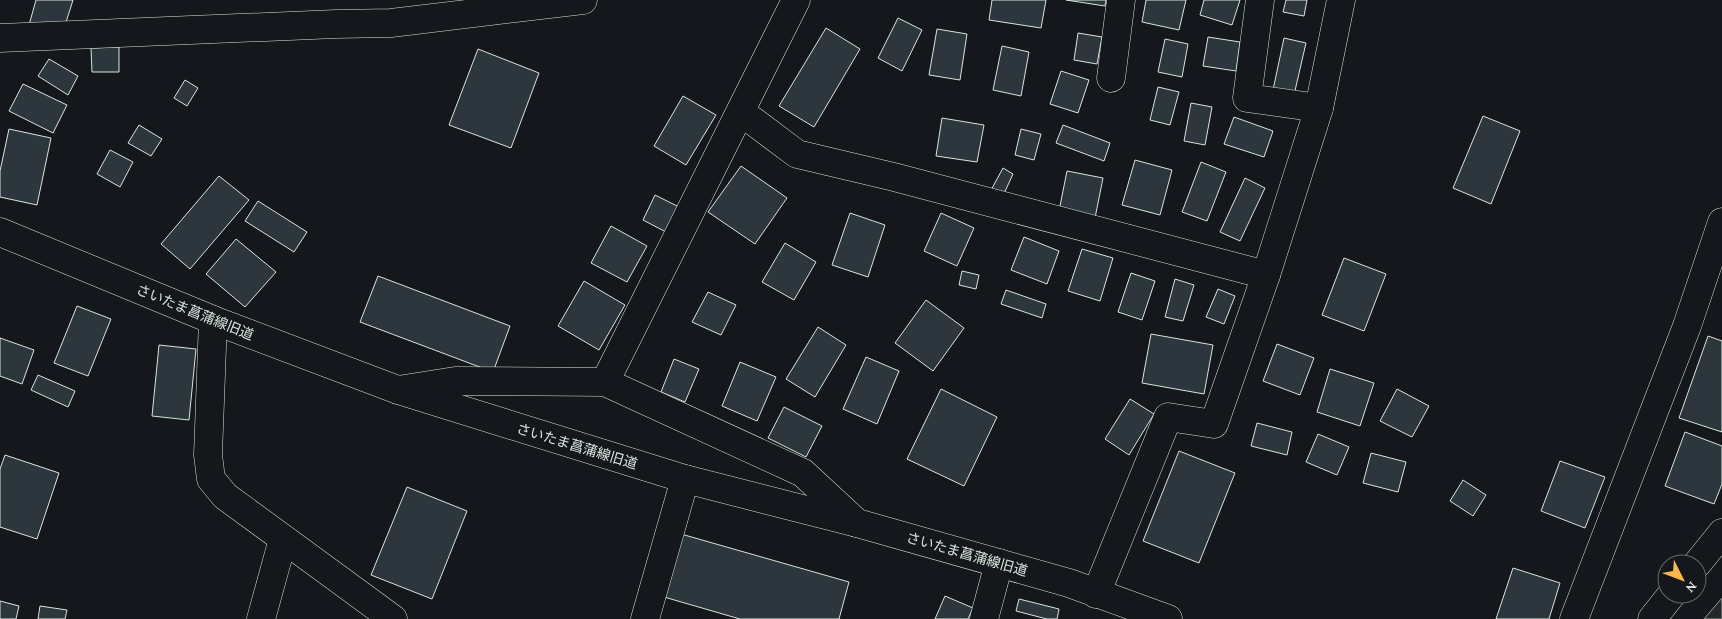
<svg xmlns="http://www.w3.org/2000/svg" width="1722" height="619" font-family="'Crimson Pro','Noto Sans JP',serif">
	<rect width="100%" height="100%" fill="#14181c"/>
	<path fill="#24282b" stroke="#939e99" d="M 1722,598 L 1722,619 L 1704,619 Z"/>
	<g fill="#2c363c" stroke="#d8e6dc">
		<path d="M 36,0 L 73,0 L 62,35 L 29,25 Z"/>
		<path d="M 992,0 L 1046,0 L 1041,28 L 989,20 Z"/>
		<path d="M 1066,0 L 1106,0 L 1105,6 Z"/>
		<path d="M 1146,0 L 1186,0 L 1179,30 L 1142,22 Z"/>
		<path d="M 1204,0 L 1240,0 L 1232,25 L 1200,15 Z"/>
		<path d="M 1286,0 L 1307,0 L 1304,16 L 1283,12 Z"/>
		<path d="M 898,18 L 922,30 L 902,71 L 878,58 Z"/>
		<path d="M 826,28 L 860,49 L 814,127 L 779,106 Z"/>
		<path d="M 937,29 L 967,34 L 960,80 L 929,75 Z"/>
		<path d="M 1078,33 L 1102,37 L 1097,64 L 1074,60 Z"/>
		<path d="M 1208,37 L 1240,42 L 1236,71 L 1203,66 Z"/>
		<path d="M 1284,38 L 1306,43 L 1294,95 L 1273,90 Z"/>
		<path d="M 1165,39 L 1188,44 L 1182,77 L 1158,72 Z"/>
		<path d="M 1002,46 L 1029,52 L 1021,96 L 993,90 Z"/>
		<path d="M 119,47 L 119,72 L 92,72 L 91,48 Z"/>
		<path d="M 478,49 L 539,73 L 511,148 L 449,125 Z"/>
		<path d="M 49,59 L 78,76 L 68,95 L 38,76 Z"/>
		<path d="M 1061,71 L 1089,80 L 1078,113 L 1050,104 Z"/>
		<path d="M 185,80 L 198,88 L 187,106 L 174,98 Z"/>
		<path d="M 23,84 L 67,105 L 53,133 L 9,111 Z"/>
		<path d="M 1158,87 L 1179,92 L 1170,125 L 1150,120 Z"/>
		<path d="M 683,96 L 716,115 L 686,165 L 654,146 Z"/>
		<path d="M 1191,103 L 1212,107 L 1205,145 L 1184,141 Z"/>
		<path d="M 1483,116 L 1520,131 L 1491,204 L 1453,188 Z"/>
		<path d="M 1234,117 L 1273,131 L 1264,157 L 1224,144 Z"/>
		<path d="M 942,118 L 984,125 L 977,162 L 936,156 Z"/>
		<path d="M 139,125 L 162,139 L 151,156 L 128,143 Z"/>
		<path d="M 1063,125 L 1110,143 L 1104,161 L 1056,143 Z"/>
		<path d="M 9,129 L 51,138 L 37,205 L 0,197 L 0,171 Z"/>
		<path d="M 1021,129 L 1041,134 L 1034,160 L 1015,155 Z"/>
		<path d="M 110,150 L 133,162 L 120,187 L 97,174 Z"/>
		<path d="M 1135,160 L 1172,170 L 1160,215 L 1122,205 Z"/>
		<path d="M 1201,162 L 1226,172 L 1207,221 L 1182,212 Z"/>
		<path d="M 741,166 L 787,198 L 755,244 L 708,212 Z"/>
		<path d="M 1003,168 L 1013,174 L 1002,198 L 990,192 Z"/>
		<path d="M 1067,171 L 1103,178 L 1095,218 L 1059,211 Z"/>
		<path d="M 219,176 L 249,200 L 190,269 L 161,244 Z"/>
		<path d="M 1245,178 L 1265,188 L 1240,241 L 1220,232 Z"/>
		<path d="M 655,195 L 681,208 L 668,233 L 643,220 Z"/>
		<path d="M 258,201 L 307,232 L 294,252 L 245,221 Z"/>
		<path d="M 850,213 L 885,225 L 868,277 L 832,265 Z"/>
		<path d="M 941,213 L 974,228 L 957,266 L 924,251 Z"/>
		<path d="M 611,226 L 647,246 L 627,282 L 591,263 Z"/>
		<path d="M 1024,237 L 1059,251 L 1047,284 L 1011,270 Z"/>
		<path d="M 236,239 L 276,272 L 245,307 L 206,274 Z"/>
		<path d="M 785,243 L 816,262 L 794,300 L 762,282 Z"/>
		<path d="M 1082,249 L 1113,258 L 1100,301 L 1068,291 Z"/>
		<path d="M 1344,258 L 1386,274 L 1364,331 L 1322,315 Z"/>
		<path d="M 962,271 L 979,275 L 976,289 L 959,285 Z"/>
		<path d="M 1131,273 L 1155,281 L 1142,320 L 1118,312 Z"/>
		<path d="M 378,276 L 510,326 L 493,372 L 360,322 Z"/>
		<path d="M 1175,279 L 1194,285 L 1183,321 L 1165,317 Z"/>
		<path d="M 584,281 L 625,305 L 599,350 L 558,326 Z"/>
		<path d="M 1218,289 L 1235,296 L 1224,324 L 1206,317 Z"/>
		<path d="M 1006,290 L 1046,304 L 1042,318 L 1001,304 Z"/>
		<path d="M 708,292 L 736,305 L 721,335 L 692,322 Z"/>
		<path d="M 926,300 L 964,328 L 933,371 L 895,343 Z"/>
		<path d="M 77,306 L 111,319 L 88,376 L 54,363 Z"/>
		<path d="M 818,327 L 846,345 L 815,397 L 786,379 Z"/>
		<path d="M 1151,334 L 1213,345 L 1204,394 L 1142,383 Z"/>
		<path d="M 1708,336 L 1722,341 L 1722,432 L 1679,418 Z"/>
		<path d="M 0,338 L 34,350 L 22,384 L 0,376 Z"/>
		<path d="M 1277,344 L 1314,358 L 1300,395 L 1263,381 Z"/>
		<path d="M 159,345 L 196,349 L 189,420 L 152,416 Z"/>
		<path d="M 866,357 L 899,371 L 877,424 L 843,409 Z"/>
		<path d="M 674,359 L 699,369 L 685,402 L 661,392 Z"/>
		<path d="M 740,362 L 776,377 L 757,421 L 722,406 Z"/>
		<path d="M 1330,369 L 1374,383 L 1360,426 L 1317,412 Z"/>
		<path d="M 38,375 L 75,391 L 68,407 L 31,390 Z"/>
		<path d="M 941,389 L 997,417 L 964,486 L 907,459 Z"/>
		<path d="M 1397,389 L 1429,406 L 1412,437 L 1380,421 Z"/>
		<path d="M 1130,399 L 1154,414 L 1129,455 L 1105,439 Z"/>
		<path d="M 784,407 L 822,426 L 806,457 L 768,438 Z"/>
		<path d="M 1257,423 L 1292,432 L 1287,455 L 1251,446 Z"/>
		<path d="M 1685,432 L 1722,446 L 1722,484 L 1714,504 L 1665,486 Z"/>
		<path d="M 1318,434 L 1349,447 L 1337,475 L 1306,462 Z"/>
		<path d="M 1179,451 L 1235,473 L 1199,563 L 1143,541 Z"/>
		<path d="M 1371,453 L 1406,462 L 1398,492 L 1363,483 Z"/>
		<path d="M 5,455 L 59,473 L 37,539 L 0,527 L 0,469 Z"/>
		<path d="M 1560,461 L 1605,477 L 1585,528 L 1541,511 Z"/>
		<path d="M 1463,480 L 1486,495 L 1473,516 L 1450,501 Z"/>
		<path d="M 407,487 L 467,511 L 432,599 L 371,575 Z"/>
		<path d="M 681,534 L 849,582 L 839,619 L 740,619 L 664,597 Z"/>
		<path d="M 1513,568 L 1560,583 L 1549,619 L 1496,619 Z"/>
		<path d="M 945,596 L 973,608 L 968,619 L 935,619 Z"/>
		<path d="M 1019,599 L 1059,609 L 1057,619 L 1047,619 L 1016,611 Z"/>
		<path d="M 0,601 L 19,606 L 16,619 L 0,619 Z"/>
		<path d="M 40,606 L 67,610 L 65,619 L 38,619 Z"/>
	</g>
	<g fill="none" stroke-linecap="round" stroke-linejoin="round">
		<defs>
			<g id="street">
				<path d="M 1260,0 L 1247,98 L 1319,108"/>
				<path d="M 1111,78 L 1121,0"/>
				<path d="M 741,112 L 797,154 L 894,177 L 1266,275"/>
				<path d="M 213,320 L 208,455 L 211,479 L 225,496 L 393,619"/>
				<path d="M 605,382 L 796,0"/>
				<path d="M 398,390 L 455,381 L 605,382 L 803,473 L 857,523"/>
				<path d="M 1096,594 L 1168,417 L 1214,424 L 1266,275 L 1319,108 L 1341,0"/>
				<path d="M 261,619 L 283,539"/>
				<path d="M 645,619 L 685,479"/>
				<path d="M 984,619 L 999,563"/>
				<path d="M 1574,619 L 1687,326 L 1722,222"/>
			</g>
			<g id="secondary">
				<path d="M 0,38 L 336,24 L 391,23 L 583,0"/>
				<path d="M 0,232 L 213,320 L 398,390 L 685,479 L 857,523 L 1069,583 L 1168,619"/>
			</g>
			<g id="primary">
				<path d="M 1697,564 L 1722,533"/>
				<path d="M 1652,619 L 1672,594"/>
			</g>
		</defs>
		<use href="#street" stroke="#d8e6dc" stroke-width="29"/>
		<use href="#secondary" stroke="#d8e6dc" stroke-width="29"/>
		<use href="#primary" stroke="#d8e6dc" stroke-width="29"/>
		<use href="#street" stroke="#14181c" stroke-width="28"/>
		<use href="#secondary" stroke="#14181c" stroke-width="28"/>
		<use href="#primary" stroke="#14181c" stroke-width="28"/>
	</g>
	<g text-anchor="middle" stroke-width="4" stroke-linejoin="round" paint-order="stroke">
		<g font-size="14" fill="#d8e6dc" stroke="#14181c">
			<text transform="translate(195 312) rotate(22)" y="5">さいたま菖蒲線旧道</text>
			<text transform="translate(577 446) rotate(17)" y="5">さいたま菖蒲線旧道</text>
			<text transform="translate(967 554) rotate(16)" y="5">さいたま菖蒲線旧道</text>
		</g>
	</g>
	<g transform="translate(1682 579) rotate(132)"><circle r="24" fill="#14181c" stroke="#626a69"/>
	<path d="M0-4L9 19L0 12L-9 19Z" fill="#ffb74d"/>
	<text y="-8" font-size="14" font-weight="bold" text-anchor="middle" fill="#d8e6dc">N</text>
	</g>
</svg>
